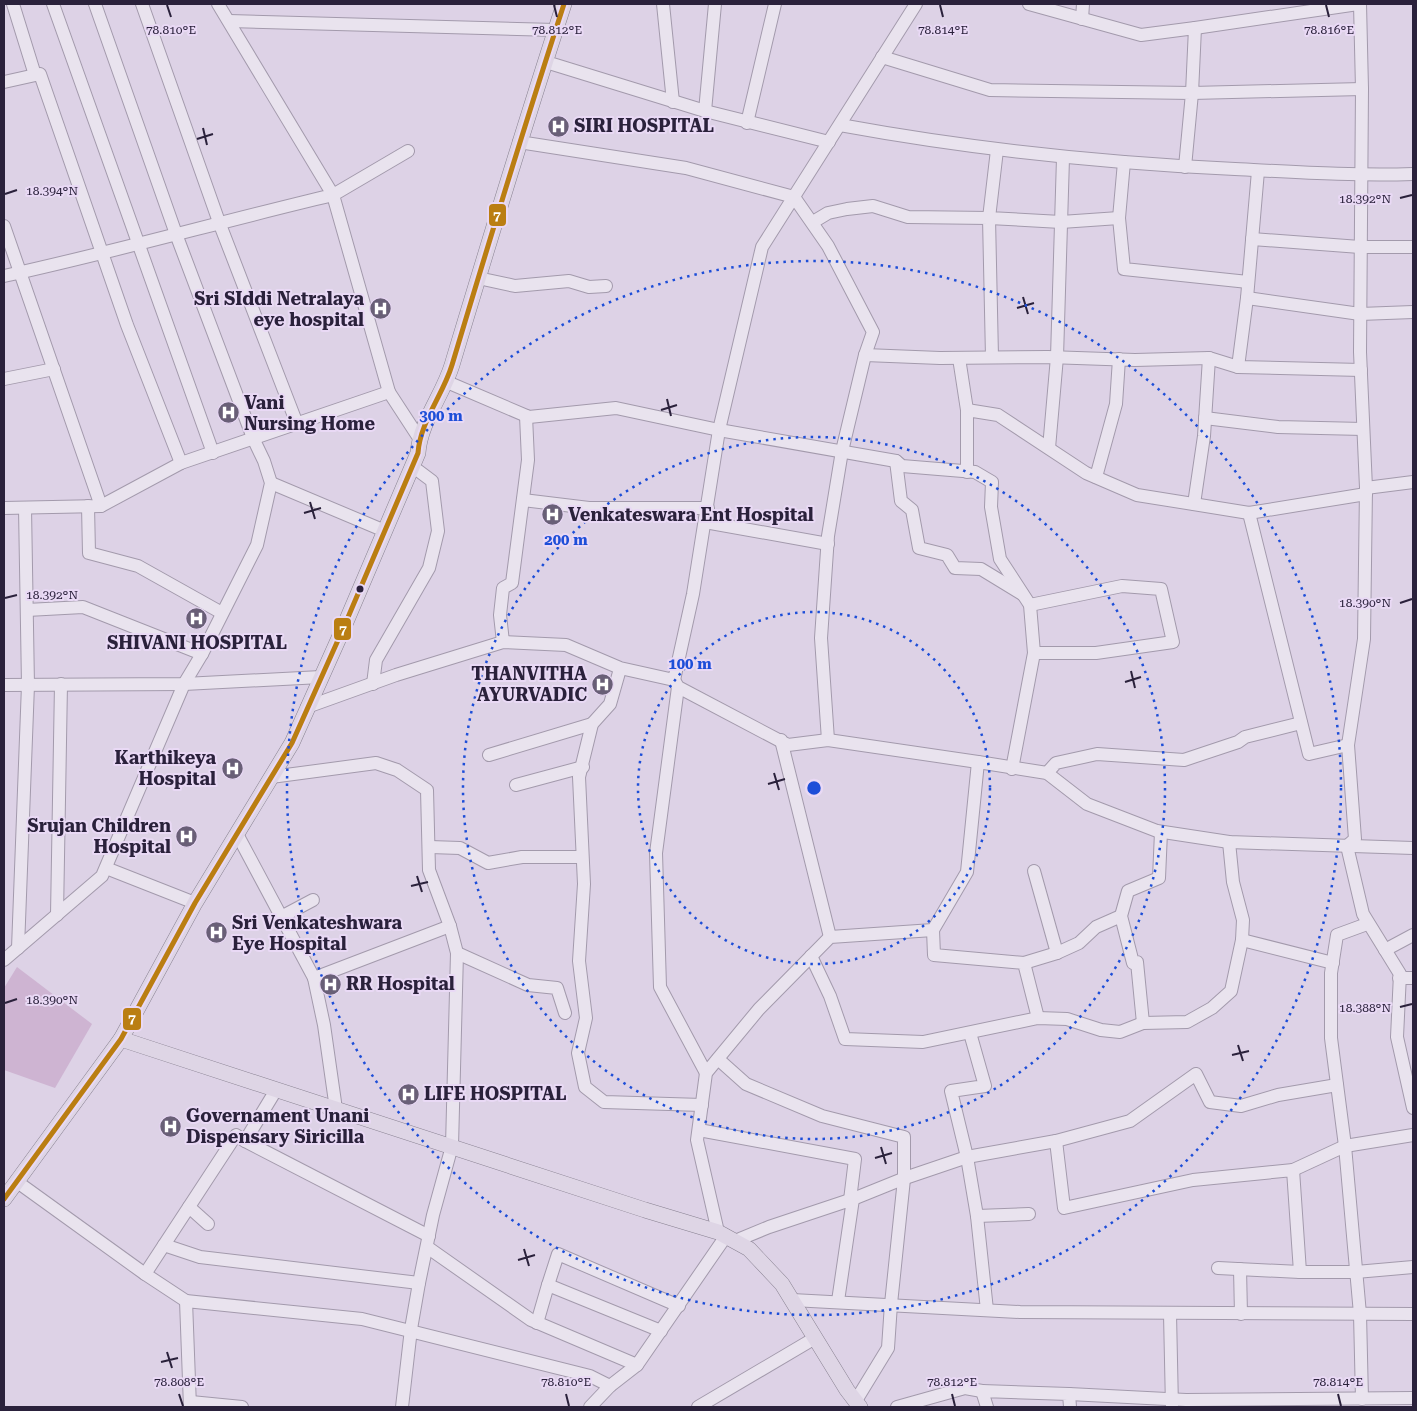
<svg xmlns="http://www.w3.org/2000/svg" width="1417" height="1411" font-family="'Roboto Serif',serif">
	<rect width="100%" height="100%" fill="#ddd2e6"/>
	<path fill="#ceb4d2" d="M 17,967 L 92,1024 L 55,1088 L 4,1070 L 4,988 Z"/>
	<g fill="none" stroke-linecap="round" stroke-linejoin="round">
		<defs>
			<g id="minor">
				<path d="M 13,4 L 35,75"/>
				<path d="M 53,4 L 213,453"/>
				<path d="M 95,4 L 176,234 L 253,438 L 264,461 L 271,483 L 257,545 L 202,654"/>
				<path d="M 142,4 L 219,222 L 297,424"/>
				<path d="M 663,4 L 673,102"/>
				<path d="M 1029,4 L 1141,35 L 1195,28 L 1192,93 L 1362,89"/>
				<path d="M 1360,4 L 1362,89 L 1360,352 L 1366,488 L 1364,639 L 1348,745 L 1355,839 L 1347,846 L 1363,914 L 1400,974 L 1397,1037 L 1413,1108"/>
				<path d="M 1082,19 L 1083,4"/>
				<path d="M 229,21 L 555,30"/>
				<path d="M 1195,28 L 1358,4"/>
				<path d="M 882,57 L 990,90 L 1192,93 L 1185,167"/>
				<path d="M 546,62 L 705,111 L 829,142"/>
				<path d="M 4,82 L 40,74 L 127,325 L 181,463"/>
				<path d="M 705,111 L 715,4"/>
				<path d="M 747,123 L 775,4"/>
				<path d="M 840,125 C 971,149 1102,163 1235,169 C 1295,172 1354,176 1413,174"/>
				<path d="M 519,142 L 686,168 L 794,197 L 828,246 L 873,332 L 865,355 L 842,451 L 828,536 L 821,638 L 828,740"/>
				<path d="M 997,150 L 989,218 L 1061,222 L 1119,218"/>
				<path d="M 1124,162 L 1119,218 L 1124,269 L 1248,282"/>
				<path d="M 813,222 L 828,213 L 847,209 L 873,206 L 908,217 L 989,218 L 992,357"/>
				<path d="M 4,226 L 101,506"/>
				<path d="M 1252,239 L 1360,247 L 1413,247"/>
				<path d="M 4,276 C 114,252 223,221 333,195 L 218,4"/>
				<path d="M 478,278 L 515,286 L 569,281 L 589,287 L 606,286"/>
				<path d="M 1247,298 L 1360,314 L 1413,312"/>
				<path d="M 865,355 L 940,358 L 1048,357 L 1135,360 L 1209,358 L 1238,367 L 1361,370"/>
				<path d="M 959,358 L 967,410"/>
				<path d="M 1238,367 L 1247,298 L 1258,171"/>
				<path d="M 4,379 L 54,369"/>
				<path d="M 447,382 L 529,417 L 616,408 L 719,430 L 896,461 L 902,466 L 975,472 L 992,482 L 991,507 L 1000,559 L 1030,605 L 1034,653 L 1012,769"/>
				<path d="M 389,392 L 333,195 L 408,151"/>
				<path d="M 1205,418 L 1278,427 L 1363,429"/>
				<path d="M 1049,448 L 1057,357 L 1063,158"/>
				<path d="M 896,461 L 901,501 L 912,510 L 919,548 L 947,555 L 955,568 L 981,569 L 1022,594"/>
				<path d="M 967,472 L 967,410 L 998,415 L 1086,473 L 1137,495 L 1249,513 L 1366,494"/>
				<path d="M 1096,477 L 1116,404 L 1119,359"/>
				<path d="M 271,483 L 385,531"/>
				<path d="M 1366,488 L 1413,482"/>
				<path d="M 523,500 L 589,508 L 708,508"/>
				<path d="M 1194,504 L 1204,436 L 1209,358"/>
				<path d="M 88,506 L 89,553 L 138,566 L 222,613"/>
				<path d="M 4,508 L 101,506 L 181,463 L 389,392 L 419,438"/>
				<path d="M 1249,513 L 1309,754 L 1348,745"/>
				<path d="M 705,522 L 828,544"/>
				<path d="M 1030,605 L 1122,586 L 1161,589 L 1173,642 L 1096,653 L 1034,653"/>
				<path d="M 503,642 L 500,615 L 503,588 L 512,583 L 528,460 L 526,416"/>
				<path d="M 620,669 L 610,704 L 592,724 L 579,777 L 584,884 L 579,961 L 586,1018 L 578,1053 L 585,1087 L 604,1102 L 702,1105"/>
				<path d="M 674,680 L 693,594 L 719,430 L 762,247 L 916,4"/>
				<path d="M 373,684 L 376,660 L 429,568 L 438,531 L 432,481 L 412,466"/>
				<path d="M 4,685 L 184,684 L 321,677"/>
				<path d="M 678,687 L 656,853 L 660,987 L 706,1073"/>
				<path d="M 307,707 L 396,675 L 503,642 L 566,645 L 620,668 L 674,680 L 678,687 L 788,745 L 828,740 L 978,762"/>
				<path d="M 781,740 L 830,937"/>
				<path d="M 489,755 L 592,724"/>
				<path d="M 1047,773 L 1056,763 L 1097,754 L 1184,760 L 1238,742 L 1245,737 L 1301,723"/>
				<path d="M 271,777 L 376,763 L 397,770 L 427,790 L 429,870 L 450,926 L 457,953 L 452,1146 L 433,1215 L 419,1283 L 411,1329 L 402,1407"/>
				<path d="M 516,785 L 583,767"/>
				<path d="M 237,834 L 314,978 L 450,926"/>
				<path d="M 430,847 L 460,848 L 488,863 L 522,857 L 582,857"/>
				<path d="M 106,868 L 195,903"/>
				<path d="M 1034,871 L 1057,953"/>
				<path d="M 57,915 L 61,684"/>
				<path d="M 281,917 L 313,900"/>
				<path d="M 933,930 L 934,955 L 1024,963 L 1038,1018"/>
				<path d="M 1242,940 L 1333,963"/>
				<path d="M 18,948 L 28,685 L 25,508"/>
				<path d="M 1385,950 L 1413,935"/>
				<path d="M 457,953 L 528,985 L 557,988 L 565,1013"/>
				<path d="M 811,956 L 830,996 L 845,1039 L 923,1042 L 1038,1018 L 1067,1019 L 1101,1030 L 1120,1032 L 1143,1023 L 1187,1022 L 1212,1008 L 1231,991 L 1242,940 L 1243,920 L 1233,882 L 1229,842"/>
				<path d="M 4,960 L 102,876 L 184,684 L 202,654 L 83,607 L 27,610"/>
				<path d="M 1024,963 L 1057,953 L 1079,943 L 1096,927 L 1121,916"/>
				<path d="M 314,978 L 324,1025 L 336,1109"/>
				<path d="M 1399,978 L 1413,978"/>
				<path d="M 1143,1023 L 1137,962 L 1133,963 L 1121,916 L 1128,891 L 1159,878 L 1161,832"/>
				<path d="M 970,1033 L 985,1086 L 951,1091 L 967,1157 L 977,1216 L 987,1310"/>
				<path d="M 718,1059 L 746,1084 L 822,1116 L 904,1137 L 904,1179 L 891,1304 L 888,1348 L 855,1402"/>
				<path d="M 276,1090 L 245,1141 L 429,1236"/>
				<path d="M 699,1130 L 855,1159 L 850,1200"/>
				<path d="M 1056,1141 L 1064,1208 L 1193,1180 L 1293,1170 L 1300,1272 L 1356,1272 L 1413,1267"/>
				<path d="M 1293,1170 L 1345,1146 L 1413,1135"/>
				<path d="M 16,1181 L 145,1274"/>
				<path d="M 853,1199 L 905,1178 L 967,1157 L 1056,1141 L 1130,1121 L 1196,1074 L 1210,1102 L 1241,1106 L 1278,1095 L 1337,1085"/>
				<path d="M 189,1207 L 208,1224"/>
				<path d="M 977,1216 L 1029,1214"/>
				<path d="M 718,1232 L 697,1140 L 706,1073 L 759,1009 L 830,937 L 933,930 L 967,872 L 978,762 L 1047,773 L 1087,804 L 1157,831 L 1229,842 L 1413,848"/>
				<path d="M 735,1241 L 769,1227 L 853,1199 L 838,1301"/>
				<path d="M 164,1245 L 200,1257 L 419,1283"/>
				<path d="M 427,1247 L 531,1320 L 637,1365 L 610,1386"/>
				<path d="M 1218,1268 L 1300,1272"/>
				<path d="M 1240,1269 L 1241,1314"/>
				<path d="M 548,1285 L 558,1254 L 679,1306"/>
				<path d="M 792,1300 L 1020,1312 L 1413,1314"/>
				<path d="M 186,1301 L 145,1274 L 236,1135 L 245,1141"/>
				<path d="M 1170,1314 L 1172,1407"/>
				<path d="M 537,1323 L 548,1285 L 661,1331"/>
				<path d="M 637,1365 L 726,1236"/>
				<path d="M 1069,1394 L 1186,1400 L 1413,1398"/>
				<path d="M 1362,1399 L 1360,1314 L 1345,1146 L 1331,1038 L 1331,973 L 1337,935 L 1367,924"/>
				<path d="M 191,1402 L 242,1407"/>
				<path d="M 190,1407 L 186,1301 L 362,1319 L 590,1376 L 610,1386 L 590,1407"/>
				<path d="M 698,1407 L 815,1338"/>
				<path d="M 897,1407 L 965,1388 L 982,1391"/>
				<path d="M 987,1407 L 982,1391 L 1069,1394 L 1070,1407"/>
			</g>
			<g id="major">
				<path d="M 121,1039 L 645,1210 L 718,1232 L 749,1249 L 782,1284 L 847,1390 L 860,1407"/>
				<path d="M 4,1199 L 121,1039 L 195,903 L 292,743 L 343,629 L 418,453 C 420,422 443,395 452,365 C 488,245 525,124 564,4"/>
			</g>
		</defs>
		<use href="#minor" stroke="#a39aac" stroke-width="14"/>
		<use href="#major" stroke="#888191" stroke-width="16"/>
		<use href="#minor" stroke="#e9e3ee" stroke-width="12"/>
		<use href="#major" stroke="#ded5e5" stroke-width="15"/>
		<defs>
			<path id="bus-1" d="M 4,1199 L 121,1039 L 195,903 L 292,743 L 343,629 L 418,453 C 420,422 443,395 452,365 C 488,245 525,124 564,4"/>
		</defs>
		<use href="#bus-1" stroke="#e9d9f5" stroke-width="9"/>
		<use href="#bus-1" stroke="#ba7e12" stroke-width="5"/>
	</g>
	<path fill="none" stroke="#2a213b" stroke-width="2" d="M 167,5 L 171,17M 554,5 L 557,17M 940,5 L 943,17M 1326,5 L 1329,17M 203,128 L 207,145M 197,139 L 213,134M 5,194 L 17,190M 1400,198 L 1412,195M 1023,297 L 1028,314M 1017,308 L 1034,303M 667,399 L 671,416M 661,410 L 677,405M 310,502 L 315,519M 304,513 L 321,508M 5,598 L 17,595M 1400,603 L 1412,599M 1131,671 L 1135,688M 1125,682 L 1141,677M 774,773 L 779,790M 768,784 L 785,779M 417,876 L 422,892M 411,886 L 428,882M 5,1003 L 17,999M 1400,1007 L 1412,1004M 1238,1045 L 1243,1061M 1232,1055 L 1249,1051M 881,1147 L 886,1164M 875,1158 L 892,1153M 524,1249 L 529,1266M 518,1260 L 535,1255M 167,1352 L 172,1368M 161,1362 L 178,1358M 179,1394 L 183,1406M 566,1394 L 569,1406M 952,1394 L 955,1406M 1338,1394 L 1341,1406"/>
	<g fill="none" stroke="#1d4ed8" stroke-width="2.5" stroke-dasharray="2.5 5">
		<circle cx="814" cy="788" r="176"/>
		<circle cx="814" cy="788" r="351"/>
		<circle cx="814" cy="788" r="527"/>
	</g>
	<defs>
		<symbol id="hospital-disc" viewBox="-11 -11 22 22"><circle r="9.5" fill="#695f77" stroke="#e9d9f5"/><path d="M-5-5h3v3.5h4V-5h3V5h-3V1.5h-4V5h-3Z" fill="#fff"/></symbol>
	</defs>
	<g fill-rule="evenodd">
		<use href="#hospital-disc" x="546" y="114" width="25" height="25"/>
		<use href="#hospital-disc" x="368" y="296" width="25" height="25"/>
		<use href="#hospital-disc" x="216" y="400" width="25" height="25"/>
		<use href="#hospital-disc" x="540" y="502" width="25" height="25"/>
		<use href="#hospital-disc" x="184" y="606" width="25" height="25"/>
		<use href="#hospital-disc" x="590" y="672" width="25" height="25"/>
		<use href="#hospital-disc" x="220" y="756" width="25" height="25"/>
		<use href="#hospital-disc" x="174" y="824" width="25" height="25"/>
		<use href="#hospital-disc" x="204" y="920" width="25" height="25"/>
		<use href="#hospital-disc" x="318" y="972" width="25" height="25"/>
		<use href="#hospital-disc" x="396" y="1082" width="25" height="25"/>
		<use href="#hospital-disc" x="158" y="1114" width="25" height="25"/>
	</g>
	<circle fill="#2a213b" stroke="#e9d9f5" stroke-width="2" cx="360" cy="589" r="4.5"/>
	<g text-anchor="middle" stroke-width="4" stroke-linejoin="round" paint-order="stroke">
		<g font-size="18" font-weight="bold" fill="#2a213b" stroke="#e9d9f5" text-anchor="start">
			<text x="574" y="132">SIRI HOSPITAL</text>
			<text x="364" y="305" text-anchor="end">Sri SIddi Netralaya<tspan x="364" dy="21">eye hospital</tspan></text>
			<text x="244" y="409">Vani<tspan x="244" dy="21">Nursing Home</tspan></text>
			<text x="568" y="521">Venkateswara Ent Hospital</text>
			<text x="197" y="649" text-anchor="middle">SHIVANI HOSPITAL</text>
			<text x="587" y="680" text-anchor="end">THANVITHA<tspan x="587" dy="21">AYURVADIC</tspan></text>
			<text x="216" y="764" text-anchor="end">Karthikeya<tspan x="216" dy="21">Hospital</tspan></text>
			<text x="171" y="832" text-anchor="end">Srujan Children<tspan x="171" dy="21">Hospital</tspan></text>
			<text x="232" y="929">Sri Venkateshwara<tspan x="232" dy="21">Eye Hospital</tspan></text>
			<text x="346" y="990">RR Hospital</text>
			<text x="424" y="1100">LIFE HOSPITAL</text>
			<text x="186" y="1122">Governament Unani<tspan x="186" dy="21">Dispensary Siricilla</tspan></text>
		</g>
	</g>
	<g font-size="12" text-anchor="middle" fill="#2a213b" stroke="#e9d9f5" stroke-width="4" stroke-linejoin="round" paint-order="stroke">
		<text x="171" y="34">78.810°E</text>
		<text x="557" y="34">78.812°E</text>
		<text x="943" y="34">78.814°E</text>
		<text x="1329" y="34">78.816°E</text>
		<text x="52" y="195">18.394°N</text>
		<text x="1365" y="203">18.392°N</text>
		<text x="52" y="599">18.392°N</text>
		<text x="1365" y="607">18.390°N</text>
		<text x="52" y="1004">18.390°N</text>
		<text x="1365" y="1012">18.388°N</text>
		<text x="179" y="1386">78.808°E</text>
		<text x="566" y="1386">78.810°E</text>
		<text x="952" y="1386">78.812°E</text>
		<text x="1338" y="1386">78.814°E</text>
	</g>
	<circle cx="814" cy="788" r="8" fill="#1d4ed8" stroke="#e9d9f5" stroke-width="2.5"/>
	<g font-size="15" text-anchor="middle" font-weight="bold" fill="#1d4ed8" stroke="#e9d9f5" stroke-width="4" stroke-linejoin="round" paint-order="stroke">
		<text x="441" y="421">300 m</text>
		<text x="566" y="545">200 m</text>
		<text x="690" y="669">100 m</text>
	</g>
	<g stroke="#e9d9f5" stroke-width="2">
		<rect x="488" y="203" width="19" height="24" rx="5" fill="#ba7e12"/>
		<rect x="333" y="617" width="19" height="24" rx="5" fill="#ba7e12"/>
		<rect x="122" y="1007" width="20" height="24" rx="5" fill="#ba7e12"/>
	</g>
	<g font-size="14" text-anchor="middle" font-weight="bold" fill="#fff">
		<text x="497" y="220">7</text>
		<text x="343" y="634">7</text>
		<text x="132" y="1023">7</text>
	</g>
	<rect width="1417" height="1411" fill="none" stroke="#2a213b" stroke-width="10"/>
</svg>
